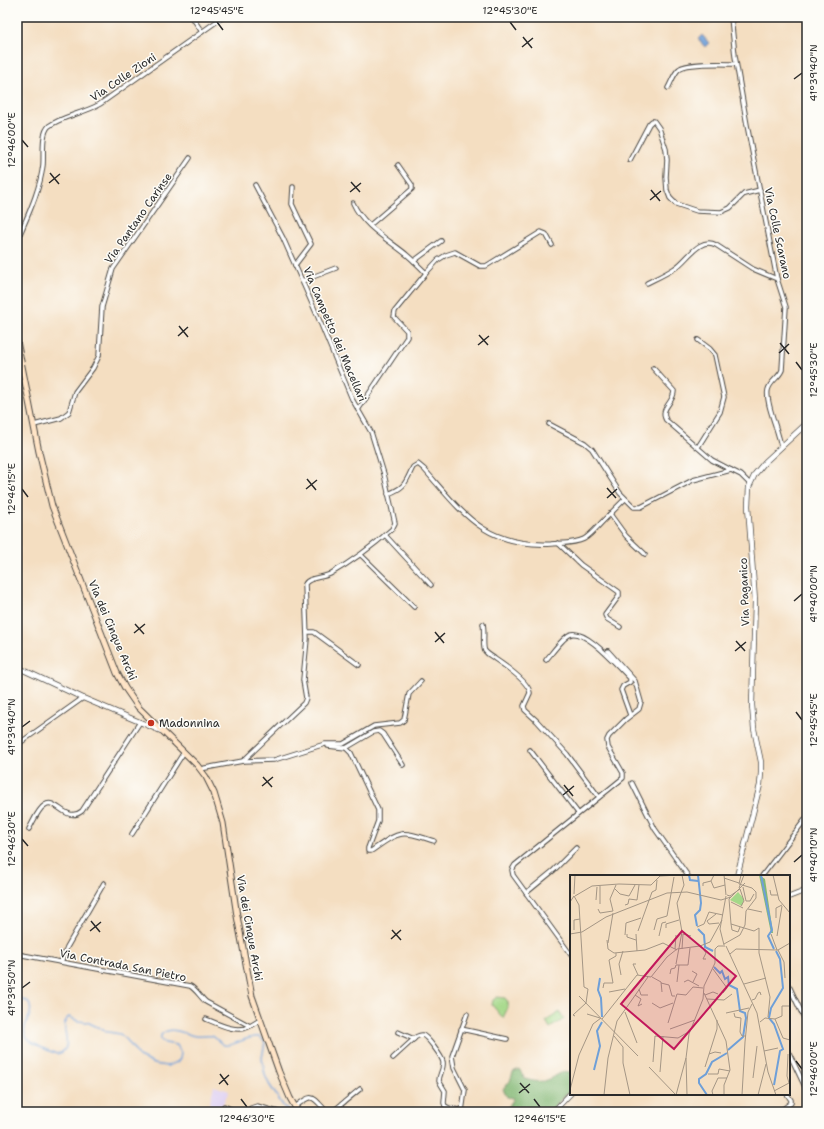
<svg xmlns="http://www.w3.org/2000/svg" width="824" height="1129" font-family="'Shantell Sans',sans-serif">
	<rect width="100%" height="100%" fill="#fdfcf7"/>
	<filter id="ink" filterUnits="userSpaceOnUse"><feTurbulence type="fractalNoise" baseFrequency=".025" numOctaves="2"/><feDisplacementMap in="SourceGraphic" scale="8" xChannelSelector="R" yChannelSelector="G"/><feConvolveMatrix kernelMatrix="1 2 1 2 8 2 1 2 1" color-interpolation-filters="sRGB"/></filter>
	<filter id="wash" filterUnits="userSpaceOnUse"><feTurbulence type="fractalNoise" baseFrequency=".012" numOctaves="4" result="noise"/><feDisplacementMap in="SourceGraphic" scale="16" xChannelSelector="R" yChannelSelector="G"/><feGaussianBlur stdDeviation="0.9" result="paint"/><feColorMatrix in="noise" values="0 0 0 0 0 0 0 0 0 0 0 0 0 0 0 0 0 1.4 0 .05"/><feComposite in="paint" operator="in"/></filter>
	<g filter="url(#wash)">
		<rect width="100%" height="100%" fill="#f4dec1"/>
		<path fill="#e1d4f3" d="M 214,1086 L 229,1091 L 219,1112 L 207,1112 Z"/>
		<g fill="#a4d888" stroke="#68825a">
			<path d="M 497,997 L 505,998 C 512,1005 506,1010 503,1018 L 492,1005 L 493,1000 Z"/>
			<path d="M 560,1012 L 564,1019 L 550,1028 L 546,1021 Z"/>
		</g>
		<path fill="#83b874" stroke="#577250" d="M 519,1069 L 525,1079 C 532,1081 541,1083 547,1080 C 557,1077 559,1070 571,1073 L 571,1089 L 549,1112 L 505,1112 L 514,1098 L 507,1097 L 503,1089 L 510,1081 L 513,1072 Z"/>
		<path fill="#6e9fd8" stroke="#4c6582" d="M 702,35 L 709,43 L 705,47 L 698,39 Z"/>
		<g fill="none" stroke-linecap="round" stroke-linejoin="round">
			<path stroke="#6e9fd8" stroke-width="1.5" d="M 17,999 L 27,1001 C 39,1014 16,1027 28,1039 C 35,1046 48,1050 57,1054 C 78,1049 56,1025 69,1017 L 78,1021 L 87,1022 L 108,1032 L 120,1034 L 127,1040 L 139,1057 L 154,1064 L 167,1066 L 177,1062 L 180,1059 L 181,1053 L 177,1045 L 165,1043 L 161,1040 L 161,1035 C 171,1024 185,1035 196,1036 C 201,1037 207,1035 212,1036 C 217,1038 219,1043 224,1045 C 233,1048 246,1035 260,1037 L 265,1042 L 262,1058 L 265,1075 L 269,1084 L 284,1107 L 289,1110"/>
		</g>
	</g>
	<g filter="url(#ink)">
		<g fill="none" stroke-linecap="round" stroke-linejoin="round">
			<defs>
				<g id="minor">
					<path d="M 192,17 L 202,32"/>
					<path d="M 731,17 L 735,56 L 747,125 L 777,279 L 786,307 L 782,370 C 779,378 770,381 768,390 C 765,403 779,431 781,447"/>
					<path d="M 668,88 C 671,83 674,73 679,69 C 687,62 725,64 736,64"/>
					<path d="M 630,160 L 649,124 L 652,121 L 654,121 L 659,128 L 666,149 L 667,160 L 666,177 L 667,190 L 670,198 L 676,204 L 697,211 L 721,212 L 730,208 L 744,194 L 760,190"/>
					<path d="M 293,187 L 292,204 L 311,244 L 295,265"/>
					<path d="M 353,203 C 363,226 389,240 407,255 C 414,261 420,267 426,273"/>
					<path d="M 370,225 L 412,189 L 412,185 L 398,165"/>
					<path d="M 17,241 C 27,217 40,191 43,165 C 44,155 41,133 49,126 C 62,116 85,113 100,104 L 223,17"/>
					<path d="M 414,261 L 441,241"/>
					<path d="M 302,281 L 336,268"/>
					<path d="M 647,283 C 657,278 666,274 675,268 C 687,261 699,236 716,245 L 753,269 L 777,279"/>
					<path d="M 698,340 L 710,349 L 715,355 L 724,397 L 720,412 L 698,447"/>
					<path d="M 653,368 L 674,391 C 674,403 659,408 666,420 L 712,460 L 731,470"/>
					<path d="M 358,410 L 407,337 L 407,331 L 394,317 L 395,311 L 426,273 L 438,260 L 446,255 L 455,252 L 480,266 L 486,266 L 541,232 L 546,234 L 552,245"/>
					<path d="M 549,424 L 585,443 L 592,449 L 620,493 L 634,507 L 641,507 L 693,480 L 731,470 L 741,475 L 750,484"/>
					<path d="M 34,425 L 61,418 L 69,412 L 75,392 L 93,368 L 99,356 L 102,307 L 113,269 L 190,158"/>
					<path d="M 388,494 C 406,487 405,483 413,467 L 418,464 L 424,469 C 463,513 484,547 551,544 C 561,543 574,544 584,539 C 592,534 597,527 604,520 C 611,513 618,506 625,499"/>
					<path d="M 610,514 L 626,536 L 645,554"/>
					<path d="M 385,535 L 431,585"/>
					<path d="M 558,543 L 581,565 L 619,592 L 619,596 L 605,615 L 607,619 L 620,627"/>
					<path d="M 361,555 L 414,607"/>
					<path d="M 483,624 C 485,631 482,647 485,651 C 488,655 492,656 495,659 C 504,665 529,682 530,693 L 524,706 L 525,710 L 537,721 L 567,754 L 599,797"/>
					<path d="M 307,632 L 314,632 L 359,665"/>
					<path d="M 546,660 C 552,653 562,639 569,635 C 584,626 620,669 630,678 L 630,682 L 623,686 L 621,690 L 630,715"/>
					<path d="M 17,745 L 83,698"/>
					<path d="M 328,746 L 346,748 L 373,732 L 379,731 L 383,734 L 403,765"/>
					<path d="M 346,748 L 351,753 L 378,810 L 378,821 L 368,848 L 368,851 L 371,851 C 402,830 399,830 434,841"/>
					<path d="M 530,750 L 578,813"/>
					<path d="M 243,761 L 274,760 L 325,744 L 343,744 L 374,726 L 400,723 L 404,720 L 409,694 L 421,681"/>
					<path d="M 200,769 L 243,761 L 304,703 L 306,698 L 303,680 L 307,639 L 305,584 C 309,577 322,578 330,574 C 353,561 373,546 392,529 L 395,523 L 384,474 L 371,432 L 352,399 L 318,317 L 283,238 L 255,185"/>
					<path d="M 632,783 L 655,829 L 688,876"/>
					<path d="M 29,829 C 33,822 38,809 45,805 C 56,797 66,824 82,811 L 140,722"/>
					<path d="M 132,834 L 184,752"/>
					<path d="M 762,876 L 807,817"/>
					<path d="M 526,893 L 554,870 L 576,848"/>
					<path d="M 789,897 L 807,890"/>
					<path d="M 17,954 L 190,986 C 197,990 200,997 206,1002 L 250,1026 L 260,1020"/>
					<path d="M 571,955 L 513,875 L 512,870 L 515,865 L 623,778 L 623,773 L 608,747 L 607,740 L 609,736 L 626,719 L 639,709 L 641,702 L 635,681 L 608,651"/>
					<path d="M 61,962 L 67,947 L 104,883"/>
					<path d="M 789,986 L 807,1024"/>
					<path d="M 206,1019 C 218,1024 238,1034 250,1026"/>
					<path d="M 461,1029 L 507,1039"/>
					<path d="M 398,1032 L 414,1039"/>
					<path d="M 789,1053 L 807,1091"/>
					<path d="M 393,1058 L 416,1037 C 418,1036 419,1035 422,1035 C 427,1036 442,1057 443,1062 C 444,1069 439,1074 439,1081 L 445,1091 L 444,1103 L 445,1106 L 449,1108 L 468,1112"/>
					<path d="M 224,1106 L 237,1112"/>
					<path d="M 295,1107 C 313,1092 312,1096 327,1112"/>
					<path d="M 462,1111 L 465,1090 L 454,1068 L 452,1056 L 467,1014"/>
					<path d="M 248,1112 L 251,1108 L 257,1106 L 278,1112"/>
					<path d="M 332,1112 L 360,1089"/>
					<path d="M 779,1112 L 791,1103 L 791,1100 L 787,1094"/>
				</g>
				<g id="tertiary">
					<path d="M 17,667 L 83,698 L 161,731"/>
					<path d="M 737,876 L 760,785 L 761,773 L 761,762 L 754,729 L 752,705 L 755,601 L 748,506 L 749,487 L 755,474 L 765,462 L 807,423"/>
					<path d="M 553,1112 L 571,1093"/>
				</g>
				<path id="secondary" d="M 17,341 L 39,452 L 52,506 L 117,673 L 125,688 L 138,707 L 197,765 L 206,777 L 214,793 L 223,823 L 237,916 L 252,996 L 279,1072 L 290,1098 L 298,1112"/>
			</defs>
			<use href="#minor" stroke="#494642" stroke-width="5.5"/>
			<use href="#tertiary" stroke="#494642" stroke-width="6"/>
			<use href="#secondary" stroke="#494642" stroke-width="7"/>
			<use href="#minor" stroke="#fff" stroke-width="3.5"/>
			<use href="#tertiary" stroke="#fff" stroke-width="4.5"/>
			<use href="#secondary" stroke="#ffe4c6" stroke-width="5"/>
		</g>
	</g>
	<path fill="none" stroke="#2b2b2b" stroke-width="1.5" d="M 217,22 L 223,30M 510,22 L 516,30M 523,37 L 532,48M 522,47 L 533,38M 794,79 L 802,73M 22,140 L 28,147M 50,173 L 59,184M 351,182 L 360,192M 49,183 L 60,174M 651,190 L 660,201M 350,192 L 361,183M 650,200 L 661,191M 179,326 L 188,337M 479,335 L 488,345M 178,336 L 188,327M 780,343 L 789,354M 478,345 L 489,336M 779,353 L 789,344M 796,362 L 802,370M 307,479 L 316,490M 607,488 L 616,498M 22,489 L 28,497M 306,489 L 317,480M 607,498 L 617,489M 794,601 L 802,594M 135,624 L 144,634M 435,632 L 444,643M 134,633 L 145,624M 736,641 L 745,651M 435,642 L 445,633M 735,651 L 746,642M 796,712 L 802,720M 22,727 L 30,721M 263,777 L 272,787M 564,785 L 573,796M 262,786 L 273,777M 563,795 L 574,786M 22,839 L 28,846M 794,862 L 802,855M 91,921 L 100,932M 392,930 L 401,940M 90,931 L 101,922M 391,939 L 401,930M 22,988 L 30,982M 796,1061 L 802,1069M 220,1074 L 228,1085M 520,1083 L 529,1093M 219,1084 L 229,1075M 519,1093 L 530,1084M 241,1099 L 247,1107M 534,1099 L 540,1107"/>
	<circle fill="#c8321e" stroke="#fdfcf7" stroke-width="1.5" cx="151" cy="723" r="4"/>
	<g text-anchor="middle" stroke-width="3" stroke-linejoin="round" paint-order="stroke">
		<g font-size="11" fill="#2b2b2b" stroke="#fdfcf7">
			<text transform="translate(123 77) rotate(-34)" y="4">Via Colle Zioni</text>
			<text transform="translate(138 218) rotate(-55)" y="4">Via Pantano Carinse</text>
			<text transform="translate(778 233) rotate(78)" y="4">Via Colle Scarano</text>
			<text transform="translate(335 334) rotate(67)" y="4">Via Campetto dei Macellari</text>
			<text transform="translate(744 592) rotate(-92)" y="4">Via Paganico</text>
			<text transform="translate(113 630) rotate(67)" y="4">Via dei Cinque Archi</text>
			<text transform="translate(250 928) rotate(80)" y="4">Via dei Cinque Archi</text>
			<text transform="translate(123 965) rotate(11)" y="4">Via Contrada San Pietro</text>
		</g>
		<g font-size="11" fill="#2b2b2b" stroke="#fdfcf7" text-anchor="start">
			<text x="159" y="727">Madonnina</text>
		</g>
	</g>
	<g transform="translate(570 875)">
		<rect width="220" height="220" fill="#f4dec1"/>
		<path d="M 168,17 L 174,24 L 172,31 L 160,25 Z" fill="#a4d888"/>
		<path d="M 189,0 L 195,4 L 203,58 L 201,58 Z" fill="#83b874"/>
		<path fill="none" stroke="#6e9fd8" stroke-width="2" d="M 119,0 L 120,5 L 128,6M 191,0 L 202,55 L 198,61 L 204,74M 127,51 L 125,40 L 130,35 L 131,28 L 128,0M 128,54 L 134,60 L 135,72 L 143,76M 144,92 L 150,98 L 152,96 L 155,104 L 158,102 L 159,110 L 167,114 L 170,136 L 175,138 L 176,143 L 173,162 L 158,175M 30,103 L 28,115 L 31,123 L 32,142M 24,195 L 30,171 L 27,156 L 32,147M 204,210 L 210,176 L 213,174 L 204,149 L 199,143 L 201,133 L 213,113 L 210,84 L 206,76M 137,220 L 129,208 L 129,204 L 136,199 L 142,187 L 157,178"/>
		<path fill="none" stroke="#a49685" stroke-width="1" d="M 154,0 L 156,20M 203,0 L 209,25 L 220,38M 154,3 L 169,8M 141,6 L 144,13 L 155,10M 133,11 L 133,8 L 141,6 L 144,0M 173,12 L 176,26 L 180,26 L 184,19M 44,13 L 50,19 L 59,21 L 65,10M 169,13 L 174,0M 200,15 L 201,20 L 208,20M 4,19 L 5,0M 157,20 L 160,21 L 170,14 L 174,26 L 171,31M 5,21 L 22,11 L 49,9 L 81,10 L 90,1 L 109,0M 159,24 L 161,49 L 184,56 L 189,53 L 189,78 L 200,122 L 198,142M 159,24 L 175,8M 26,25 L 27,12M 0,27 L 4,21 L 9,30 L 14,112 L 18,114 L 16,128M 161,27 L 173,33M 30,29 L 30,11M 55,30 L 58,29 L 59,24 L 67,25 L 69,10M 28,34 L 30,38 L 43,36 L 40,24 L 46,10M 178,34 L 192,37M 146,39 L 137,46 L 139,49 L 149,48M 206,43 L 206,33 L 212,30M 161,49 L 162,55 L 168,57 L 170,52M 127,52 L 134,49 L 139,37 L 153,40M 96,53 L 96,49 L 109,45M 4,55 L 4,45 L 10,44M 84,55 L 87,44 L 97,41 L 104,2M 68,56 L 82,17 L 86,15 L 87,5M 0,59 L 12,57 L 36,42 L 97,18 L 117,17 L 151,25 L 161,22 L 168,15M 57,59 L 57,62 L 66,65M 66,59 L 67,76M 201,59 L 207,75M 55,60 L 56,48 L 71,43M 89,61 L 92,48 L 96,47M 207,61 L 212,31M 37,65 L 38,74 L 44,78 L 75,75 L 93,68 L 107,75M 38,68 L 43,38M 154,69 L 170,60 L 175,50 L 176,36 L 186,23 L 186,17 L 182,13 L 169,9 L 171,0M 154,70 L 150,54 L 156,21M 131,71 L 136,78 L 133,84 L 136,84M 156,71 L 187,138 L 198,197 L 206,220M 105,74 L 106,60M 112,74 L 113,59 L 121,61M 208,75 L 214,87 L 215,103M 160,79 L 166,74 L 208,75 L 220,68M 66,89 L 63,89 L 68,100M 106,89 L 112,57 L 107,28 L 114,10 L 112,0M 143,94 L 157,113 L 153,118M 122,96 L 127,99 L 123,107M 100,99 L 101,94 L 105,93 L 106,90 L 118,90 L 120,73M 51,100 L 49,89 L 53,76M 82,102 L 91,107 L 92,117M 107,107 L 109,90M 114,107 L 118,105 L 129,111M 91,108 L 99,110 L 102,121 L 105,121M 174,109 L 196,103M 33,113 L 34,108 L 43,108 L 39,85 L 46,81 L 46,78M 69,114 L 71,120 L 78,120M 39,117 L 55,114M 134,118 L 156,166 L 160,195 L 154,210 L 154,220M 65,120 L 71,124 L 68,131 L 72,129M 135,120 L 143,117 L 148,119M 9,121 L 68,181M 137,124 L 154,125 L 162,119M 182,125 L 185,124 L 188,118 L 190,117 L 191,120M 82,128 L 90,133 L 103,128M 55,137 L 67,168M 156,138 L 179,133M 164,138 L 165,142 L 171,143 L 170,157 L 172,161 L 176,161M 17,139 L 30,143M 5,141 L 3,140 L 16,128M 32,144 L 67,100 L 81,102 L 97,82 L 107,74 L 130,71 L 140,67 L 152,45M 205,144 L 212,141 L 212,131 L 220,131M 190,147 L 195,143 L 205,144 L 213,163 L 220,165M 98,148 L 107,119 L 116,120 L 123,112 L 133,113M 100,154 L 125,145M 44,161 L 53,172 L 53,188 L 60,220M 194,176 L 208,173M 139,179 L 145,177 L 151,178M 218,179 L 217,201 L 219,208M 83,187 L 85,161 L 108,163 L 120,156M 79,192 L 106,220M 135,192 L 147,154 L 147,145M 90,197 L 93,161M 138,199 L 148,199 L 149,194 L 160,196M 183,203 L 187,171M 0,215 L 9,180 L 23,149 L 31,143M 204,216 L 219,208M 34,220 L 38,183 L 47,146 L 78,102M 106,220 L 116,183M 117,220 L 116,183 L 119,159 L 133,124 L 134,111 L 145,88 L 145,74 L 148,71 L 155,71M 143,220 L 142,216 L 148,203 L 157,203M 172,220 L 175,167 L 178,137 L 182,129M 188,220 L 196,189"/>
		<path fill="#c2185b" fill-opacity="0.15" stroke="#c2185b" stroke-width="2" d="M 112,56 L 166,101 L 104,174 L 51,129 Z"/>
		<rect width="220" height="220" fill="none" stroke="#2b2b2b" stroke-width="2"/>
	</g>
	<rect width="824" height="1129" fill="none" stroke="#fdfcf7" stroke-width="44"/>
	<rect x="22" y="22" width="780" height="1085" fill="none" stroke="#2b2b2b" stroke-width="1.5"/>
	<g font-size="10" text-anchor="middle" fill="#2b2b2b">
		<text x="217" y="14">12°45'45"E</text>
		<text x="510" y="14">12°45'30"E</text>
		<text transform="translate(813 73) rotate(-90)" y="4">41°39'40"N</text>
		<text transform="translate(11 140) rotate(-90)" y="4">12°46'00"E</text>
		<text transform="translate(813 370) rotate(-90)" y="4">12°45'30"E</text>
		<text transform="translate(11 489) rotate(-90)" y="4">12°46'15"E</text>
		<text transform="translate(813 594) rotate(-90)" y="4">41°40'00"N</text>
		<text transform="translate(813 720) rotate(-90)" y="4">12°45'45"E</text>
		<text transform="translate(11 727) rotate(-90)" y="4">41°39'40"N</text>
		<text transform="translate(11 839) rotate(-90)" y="4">12°46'30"E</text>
		<text transform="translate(813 855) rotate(-90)" y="4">41°40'10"N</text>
		<text transform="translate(11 988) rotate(-90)" y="4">41°39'50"N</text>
		<text transform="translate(813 1069) rotate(-90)" y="4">12°46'00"E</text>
		<text x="247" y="1122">12°46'30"E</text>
		<text x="540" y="1122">12°46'15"E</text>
	</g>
</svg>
